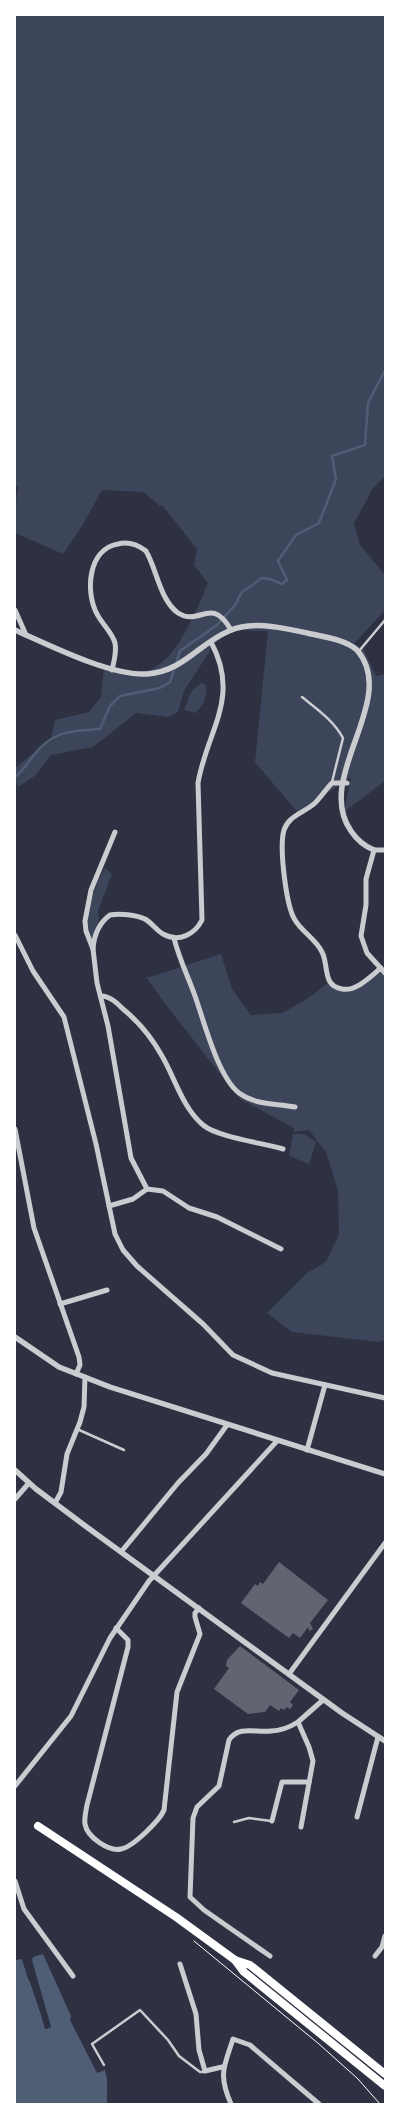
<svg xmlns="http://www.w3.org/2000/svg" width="400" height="2119" font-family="'Work Sans',sans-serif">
	<rect width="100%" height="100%" fill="#2d3142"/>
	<g fill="#3c4559">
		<path d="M 15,15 L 385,15 L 385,476 L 373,488 L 354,524 L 360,545 L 385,575 L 385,610 L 354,644 L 363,648 L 376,676 L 385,674 L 385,781 L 344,812 L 351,777 L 298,813 L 255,762 L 268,631 L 232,630 L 210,647 L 210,651 L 184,691 L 178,712 L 168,717 L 136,713 L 93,747 L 51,755 L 35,776 L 18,787 L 15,779 L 15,768 L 51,739 L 55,720 L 89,712 L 101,697 L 104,668 C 112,670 122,675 130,675 C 172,677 195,613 208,583 L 194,565 L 197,549 L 162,505 L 160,506 L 143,492 L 102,490 L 82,526 L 63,554 L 15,533 L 15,507 L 18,487 L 15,484 Z"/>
		<path d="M 201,683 L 205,684 C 209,694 203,707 195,713 L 184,710 L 192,690 Z"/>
		<path d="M 105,868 L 112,874 L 98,911 L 99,922 L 91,940 C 83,916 93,890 105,868 Z"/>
		<path d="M 221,954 L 232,989 L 251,1015 L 282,1013 L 304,1001 L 332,980 L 336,990 L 355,989 L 385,970 L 385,1340 L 379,1342 L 292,1332 L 267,1313 L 307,1273 L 326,1262 L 339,1234 L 338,1191 L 326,1152 L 309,1130 L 294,1132 L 294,1128 L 240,1099 L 169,1009 L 146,977 L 150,977 Z"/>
		<path d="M 293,1134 L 304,1134 L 316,1142 L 309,1164 L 289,1156 Z"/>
	</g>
	<path fill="#4f5d75" d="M 43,1954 L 71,2016 L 70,2020 L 97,2073 L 105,2070 L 107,2079 L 107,2104 L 15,2104 L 15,1960 L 22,1959 L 46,2029 L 51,2027 L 31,1960 L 33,1957 Z"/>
	<path fill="#2d3142" d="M 33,1957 L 32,1960 L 51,2027 L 45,2029 L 32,1984 L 28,1979 L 22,1959 L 24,1959 L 31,1979 L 34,1982 L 47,2026 L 29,1961 L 30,1958 Z"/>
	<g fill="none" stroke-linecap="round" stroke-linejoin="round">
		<path stroke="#4f5d75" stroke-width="2.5" d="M 15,777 C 23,771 27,764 33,756 C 52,731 70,731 100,729 L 110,706 L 120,696 L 160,688 L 170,682 L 180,651 L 217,625 L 236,604 L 241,593 L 262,578 L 270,579 L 282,584 L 287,580 L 278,561 L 296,535 L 319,523 L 336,479 L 332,456 L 365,445 L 368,403 L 385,370"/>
	</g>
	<g fill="#626471">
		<path d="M 279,1562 L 328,1600 L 310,1623 L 313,1629 L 309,1631 L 308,1627 L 300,1638 L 293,1633 L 289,1638 L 241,1603 L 255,1584 L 258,1586 L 260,1582 L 263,1584 Z"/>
		<path d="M 240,1646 L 299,1690 L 290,1702 L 293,1705 L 290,1709 L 287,1707 L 284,1710 L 281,1708 L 279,1711 L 270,1705 L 265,1712 L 248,1714 L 214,1689 L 229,1668 L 226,1666 L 227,1660 Z"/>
	</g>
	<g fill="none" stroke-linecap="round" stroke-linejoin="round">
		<path stroke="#fff" stroke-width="1" d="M 194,1941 L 319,2044 L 358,2079 L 380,2104"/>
		<g stroke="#caccd0" stroke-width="2.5">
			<path d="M 359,651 L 385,620"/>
			<path d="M 302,697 C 317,709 334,721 343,738 L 332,782"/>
			<path d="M 77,1429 L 124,1450"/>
			<path d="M 234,1822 L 249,1818 L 271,1821"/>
			<path d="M 104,2065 L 92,2044 L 140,2010 L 168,2040 L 179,2056 L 200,2072 L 204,2072"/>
		</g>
		<g stroke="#caccd0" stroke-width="5">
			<path d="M 15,610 L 26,635"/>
			<path d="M 112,670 C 114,661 117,652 115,643 C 112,632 102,624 97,614 C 85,592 88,549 118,544 C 129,541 138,545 146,551 C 157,570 160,600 178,613 C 200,627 211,595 231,630"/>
			<path d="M 347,783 L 332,783 C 326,789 321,797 315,803 C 304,813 289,815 284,830 C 279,847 286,906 295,920 C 302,932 316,939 322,952 C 329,965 322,986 342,989 C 356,992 371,976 381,968"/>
			<path d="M 385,850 L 374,850 L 366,879 L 366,905 L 361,936 L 367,953 L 385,973"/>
			<path d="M 15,935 L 33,971 L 64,1017 L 96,1144 L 115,1234 L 123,1250 L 137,1266 L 203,1324 L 233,1355 L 272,1373 L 385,1398"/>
			<path d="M 174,938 C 179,959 188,976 195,996 C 204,1021 218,1077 239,1093 C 257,1106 276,1103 295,1107"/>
			<path d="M 93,949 C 94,935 99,923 110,915 C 120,913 136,915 145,919 C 152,923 156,930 163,934 C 179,943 195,934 202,920 L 198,783 C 207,730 241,698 211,642"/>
			<path d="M 101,996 C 110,996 117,1003 123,1009 C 139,1022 152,1038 162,1056 C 175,1078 182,1107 203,1125 C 217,1137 263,1143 283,1149"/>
			<path d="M 15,1129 L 34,1228 L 79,1357 L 80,1365 L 76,1374"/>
			<path d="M 147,1189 L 163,1191 L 189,1208 L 217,1217 L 281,1249"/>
			<path d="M 109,1206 L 133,1199 L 147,1189 L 131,1158 L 108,1026 L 97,983 L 93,949 L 86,931 L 85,921 L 91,890 L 115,832"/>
			<path d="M 60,1304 L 107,1290"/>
			<path d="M 307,1450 L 325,1385"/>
			<path d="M 15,1499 L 29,1483"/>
			<path d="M 55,1503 L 61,1492 L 67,1454 L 80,1422 L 84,1407 L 85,1377"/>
			<path d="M 121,1552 L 178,1483 L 206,1454 L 227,1425"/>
			<path d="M 116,1628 L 128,1640 L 128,1647 L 87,1805 C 86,1811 84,1818 85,1824 C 87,1837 109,1852 121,1849 C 133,1847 160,1820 164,1810 L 177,1692 L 200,1634 L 195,1617 L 195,1613 L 199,1608"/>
			<path d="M 289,1674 L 385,1543"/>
			<path d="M 15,1786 L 71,1716 L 110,1638 L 149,1581 L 277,1441"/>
			<path d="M 357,1817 L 378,1737"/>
			<path d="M 272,1821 L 282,1782 L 309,1782"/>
			<path d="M 301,1827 L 313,1761 L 309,1747 L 298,1722 L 323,1700"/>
			<path d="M 15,1881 L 24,1909 L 73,1976"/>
			<path d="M 270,1956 L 204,1910 L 190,1897 L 193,1818 L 197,1807 L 219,1786 L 229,1740 C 239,1725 256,1733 271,1731 C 281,1731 290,1727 298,1722"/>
			<path d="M 375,1956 L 382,1947 L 385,1936"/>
			<path d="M 180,1964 L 196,2014 L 199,2050 L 205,2071 L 222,2067"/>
			<path d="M 231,2104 C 218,2074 224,2067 233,2039 L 250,2045 L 319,2104"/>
		</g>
		<g stroke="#caccd0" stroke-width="5.5">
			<path d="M 15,630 C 49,645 110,676 147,674 C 184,671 198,644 229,631 C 253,620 283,628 307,633 C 324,637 344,639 357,650 C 400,700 313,777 351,831 C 357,840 364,846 374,850"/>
			<path d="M 15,1337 L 59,1367 L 110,1387 L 385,1474"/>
			<path d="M 15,1470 L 36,1489 L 84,1525 L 342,1713 L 385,1741"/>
		</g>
		<g stroke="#fff" stroke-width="8">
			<path d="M 38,1826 L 176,1917 L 235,1960 L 250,1965 L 385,2074"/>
			<path d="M 235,1960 L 244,1972 L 385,2086"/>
		</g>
	</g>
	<rect width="400" height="2119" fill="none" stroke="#ffffff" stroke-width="32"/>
</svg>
